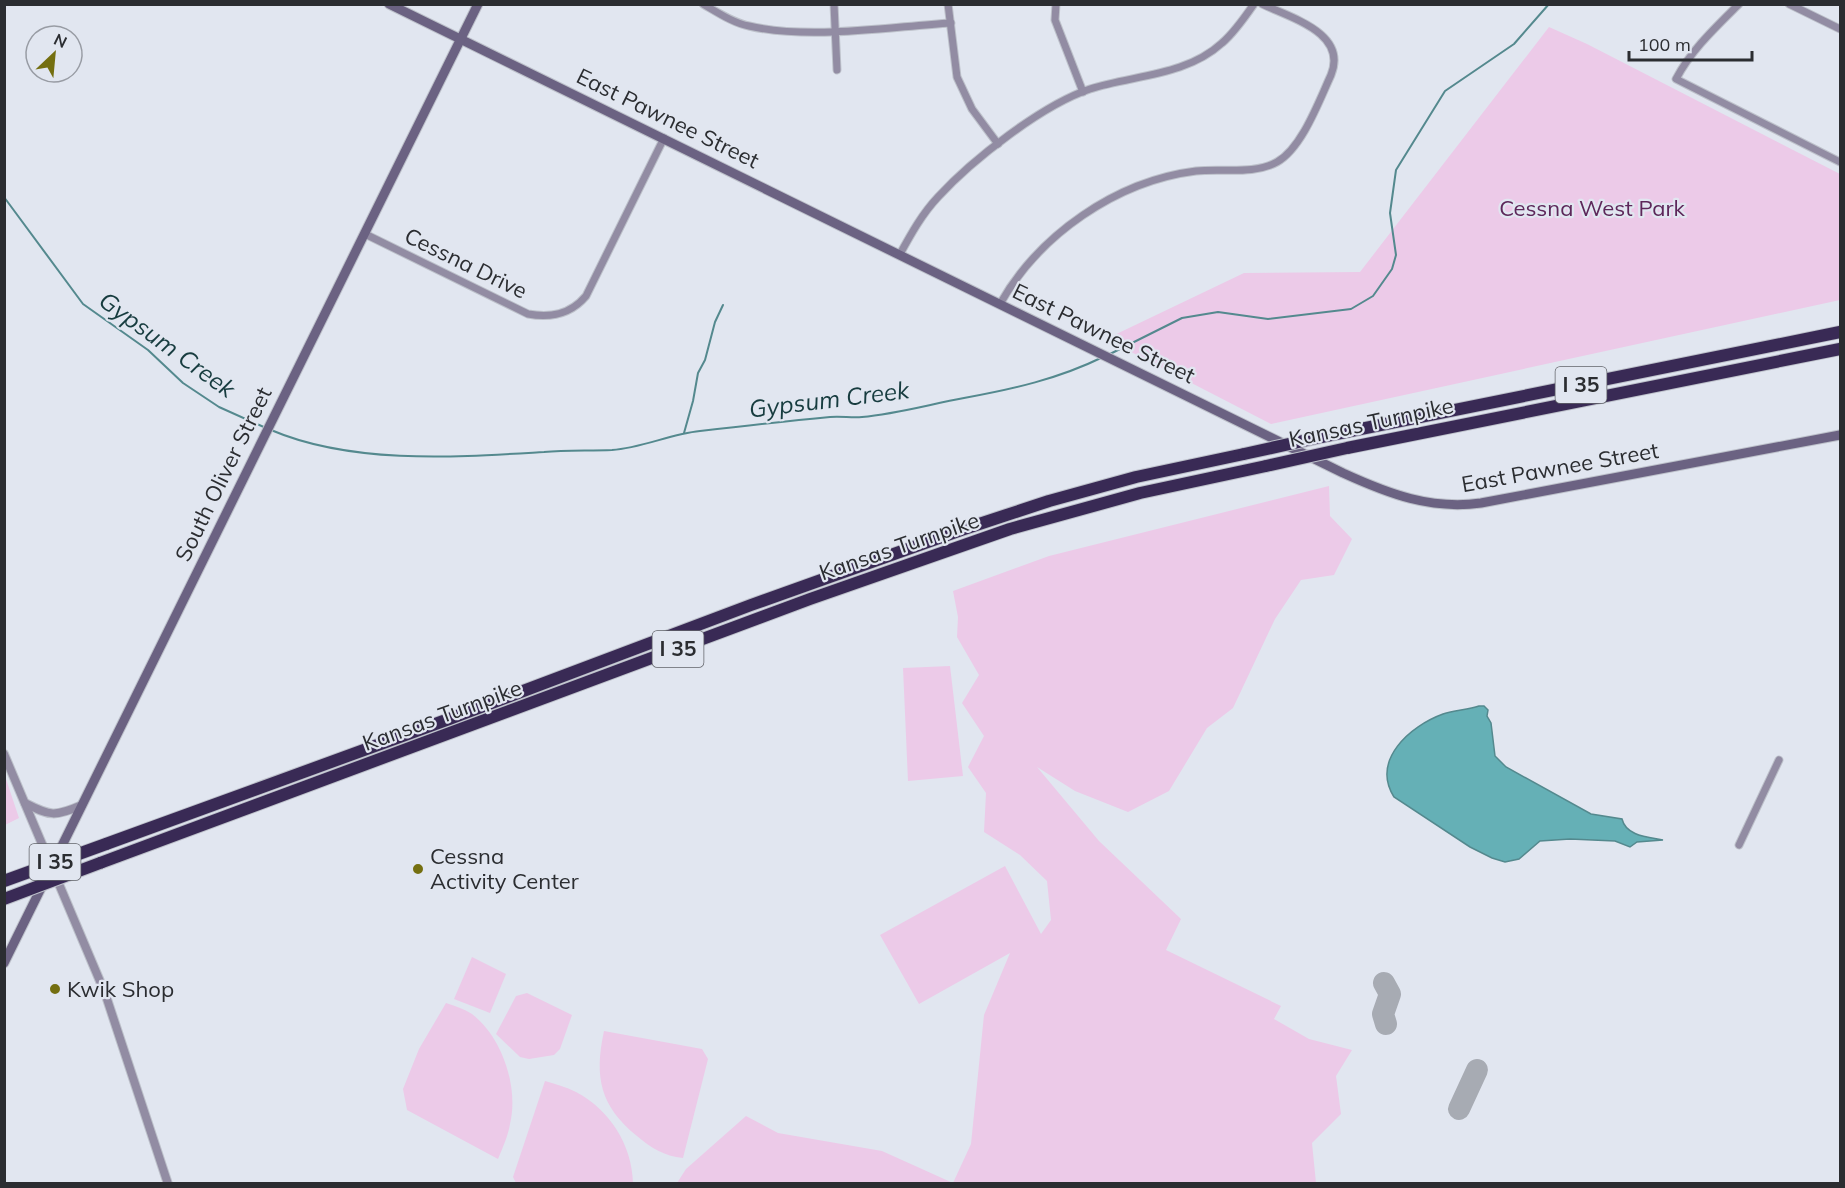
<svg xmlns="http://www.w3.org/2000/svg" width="1845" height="1188" font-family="Mulish,sans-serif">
	<rect width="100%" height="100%" fill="#e1e6f0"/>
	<g fill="#eccae8">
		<path d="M 1549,27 L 1587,44 L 1840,174 L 1840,300 L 1271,424 L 1106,339 L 1244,273 L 1360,272 Z"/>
		<path d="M 1329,486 L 1330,516 L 1352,539 L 1334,575 L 1301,580 L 1275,619 L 1233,708 L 1207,728 L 1169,791 L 1128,812 L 1075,791 L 1037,767 L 1099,841 L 1181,919 L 1166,950 L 1281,1006 L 1274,1019 L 1309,1039 L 1352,1050 L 1336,1076 L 1341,1114 L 1312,1143 L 1316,1183 L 677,1183 L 686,1169 L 746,1116 L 778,1133 L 882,1151 L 953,1183 L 971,1144 L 984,1015 L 1010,953 L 919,1004 L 880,935 L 1005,866 L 1041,934 L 1051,920 L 1047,881 L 1020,855 L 984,832 L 986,793 L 968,767 L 984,736 L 962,703 L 979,675 L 957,637 L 958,617 L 953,591 L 1049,556 Z"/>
		<path d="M 950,666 L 963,776 L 908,781 L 903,668 Z"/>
		<path d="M 4,773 L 19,818 L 5,825 L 4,825 Z"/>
		<path d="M 472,957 L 506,974 L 490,1013 L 454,999 Z"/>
		<path d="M 527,993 L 572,1015 L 560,1049 L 554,1055 L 529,1059 L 520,1057 L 496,1034 L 516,996 Z"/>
		<path d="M 446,1003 C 455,1006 464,1009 472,1014 C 502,1037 519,1087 510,1124 C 508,1136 503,1147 498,1159 L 407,1110 L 403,1089 L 419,1049 Z"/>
		<path d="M 604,1031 L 702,1049 L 708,1059 L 683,1158 C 664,1156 651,1148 637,1136 C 600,1106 594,1077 604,1031 Z"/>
		<path d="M 545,1081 C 555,1084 566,1087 576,1092 C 610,1110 632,1145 633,1183 L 516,1183 L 513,1177 Z"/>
	</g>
	<path fill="#65b0b6" stroke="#54898e" stroke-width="1.5" d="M 1479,706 L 1484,706 L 1488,710 L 1487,716 L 1491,723 L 1495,756 L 1506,767 L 1591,814 L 1622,819 C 1626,836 1648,837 1663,840 L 1637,842 L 1630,847 L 1615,841 L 1570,839 L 1540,841 L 1519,859 L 1505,862 L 1492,858 L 1470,847 L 1394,797 C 1371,760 1410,726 1443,714 C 1455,710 1467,710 1479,706 Z"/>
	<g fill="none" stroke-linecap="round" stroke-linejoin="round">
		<g stroke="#54898e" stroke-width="2">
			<path d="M 4,197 L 83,304 L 148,350 L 183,383 L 219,407 L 266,428"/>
			<path d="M 1108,355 L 1182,318 L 1218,312 L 1268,319 L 1351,309 L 1373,296 L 1392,269 L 1396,255 L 1390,213 L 1396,170 L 1445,91 L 1514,44 L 1549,4"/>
			<path d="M 271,430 C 353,465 458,457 544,452 C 566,450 589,451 612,450 C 642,448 670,434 700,431 C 743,426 787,421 830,417 C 841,416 852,418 862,417 C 896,414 931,404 964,398 C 1013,389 1058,379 1103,357"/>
			<path d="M 684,433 L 693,401 L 698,373 L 705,360 L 715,322 L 723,305"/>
		</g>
		<g stroke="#a7abb3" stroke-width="22">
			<path d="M 1384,983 L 1390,994 L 1383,1014 L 1386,1024"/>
			<path d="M 1459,1109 L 1477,1070"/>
		</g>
		<defs>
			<g id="minor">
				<path d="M 703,4 C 717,12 733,23 749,26 C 810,40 887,27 951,23"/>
				<path d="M 834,4 L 837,70"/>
				<path d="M 948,4 L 957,77 L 972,109 L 998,144"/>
				<path d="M 1056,4 L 1055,20 L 1083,92"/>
				<path d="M 1739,4 C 1715,28 1692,49 1676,79 L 1840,162"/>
				<path d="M 1789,4 L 1840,29"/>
				<path d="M 365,234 L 528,314 C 550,318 570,315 586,296 L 664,138"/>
				<path d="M 900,254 C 911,234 922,214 938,197 C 972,160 1042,105 1090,89 C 1134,75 1186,76 1222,43 C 1234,33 1245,17 1254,4"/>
				<path d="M 1000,304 C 1039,235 1116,181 1196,171 C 1222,168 1254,175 1277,162 C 1302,148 1319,101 1331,75 C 1348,33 1291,18 1262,4"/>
				<path d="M 1739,845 L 1779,760"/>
			</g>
			<g id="tertiary">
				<path d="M 4,754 L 105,993 L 168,1184"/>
				<path d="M 25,803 C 50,816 55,817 82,805"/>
			</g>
			<g id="secondary">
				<path d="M 389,4 L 1343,473 C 1389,494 1431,510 1481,503 L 1840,435"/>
				<path d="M 4,963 L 478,4"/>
			</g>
			<g id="motorway">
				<path d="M 1321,437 L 1840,332"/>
				<path d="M 1347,448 L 1840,349"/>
				<path d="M 106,844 L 449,719 L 751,605 L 961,530 L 1049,501 L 1136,477 L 1244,454"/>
				<path d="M 100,863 L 810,599 L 1010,529 L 1140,493 L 1266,466"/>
			</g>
		</defs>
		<use href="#minor" stroke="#bdc1ca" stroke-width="9"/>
		<use href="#tertiary" stroke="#bdc1ca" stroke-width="10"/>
		<use href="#secondary" stroke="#bdc1ca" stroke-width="11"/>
		<use href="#motorway" stroke="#bdc1ca" stroke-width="14"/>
		<use href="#minor" stroke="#928ca3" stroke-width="7"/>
		<use href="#tertiary" stroke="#928ca3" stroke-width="8"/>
		<use href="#secondary" stroke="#6b6282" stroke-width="9"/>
		<use href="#motorway" stroke="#392a55" stroke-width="12"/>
		<defs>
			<g id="motorway-bridge">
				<path d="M 1244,454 L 1321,437"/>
				<path d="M 1266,466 L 1347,448"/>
				<path d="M 4,881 L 106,844"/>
				<path d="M 4,899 L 100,863"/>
			</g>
		</defs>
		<use href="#motorway-bridge" stroke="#bdc1ca" stroke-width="14" stroke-linecap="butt"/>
		<use href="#motorway-bridge" stroke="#392a55" stroke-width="12"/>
	</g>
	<g fill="#746f10" stroke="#e1e6f0" stroke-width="2">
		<circle cx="418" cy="869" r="6"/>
		<circle cx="55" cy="989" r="6"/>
	</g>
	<g text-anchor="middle" stroke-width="4.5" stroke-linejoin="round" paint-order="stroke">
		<g fill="#e1e6f0" stroke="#62646a" stroke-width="1.5">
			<rect x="1555.5" y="367" width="51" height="36" rx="4.5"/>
			<rect x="652.5" y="631" width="51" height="36" rx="4.5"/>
			<rect x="29.5" y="844" width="51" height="36" rx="4.5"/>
		</g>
		<g font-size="21" font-weight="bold" fill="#2b2d31">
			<text x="1581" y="392">I 35</text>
			<text x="678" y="656">I 35</text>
			<text x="55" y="869">I 35</text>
		</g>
		<g font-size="22" fill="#2b2d31" stroke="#e1e6f0">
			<text transform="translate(668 118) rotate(26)" y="8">East Pawnee Street</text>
			<text transform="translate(466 263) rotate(26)" y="8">Cessna Drive</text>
			<text transform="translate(1104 333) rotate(26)" y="8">East Pawnee Street</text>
			<text transform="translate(1371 422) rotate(-12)" y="8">Kansas Turnpike</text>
			<text transform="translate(1560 467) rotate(-10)" y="8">East Pawnee Street</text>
			<text transform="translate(223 474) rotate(-64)" y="8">South Oliver Street</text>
			<text transform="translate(899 546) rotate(-19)" y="8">Kansas Turnpike</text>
			<text transform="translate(442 715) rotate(-20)" y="8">Kansas Turnpike</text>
		</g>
		<g font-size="22" fill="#5d275a" stroke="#e1e6f0">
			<text x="1592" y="216">Cessna West Park</text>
		</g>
		<g font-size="22" fill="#2b2d31" stroke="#e1e6f0" text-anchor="start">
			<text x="430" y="864">Cessna<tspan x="430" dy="25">Activity Center</tspan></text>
			<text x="67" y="997">Kwik Shop</text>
		</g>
		<g font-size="24" font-style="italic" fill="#173c3f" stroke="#e1e6f0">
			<text transform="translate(167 345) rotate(36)" y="8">Gypsum Creek</text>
			<text transform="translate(829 400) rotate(-7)" y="8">Gypsum Creek</text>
		</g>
	</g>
	<rect width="1845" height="1188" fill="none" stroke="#2b2d31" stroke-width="12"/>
	<g transform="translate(54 54) rotate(26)"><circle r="28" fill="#e1e6f0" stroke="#989ca4" stroke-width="1.5"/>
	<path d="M0-4.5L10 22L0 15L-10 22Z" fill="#746f10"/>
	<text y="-9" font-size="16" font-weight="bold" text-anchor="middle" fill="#2b2d31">N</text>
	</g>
	<path d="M1629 51v9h123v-9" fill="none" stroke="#2b2d31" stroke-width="3"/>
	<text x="1638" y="51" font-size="18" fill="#2b2d31" stroke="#e1e6f0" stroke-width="4.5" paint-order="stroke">100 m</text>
</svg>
